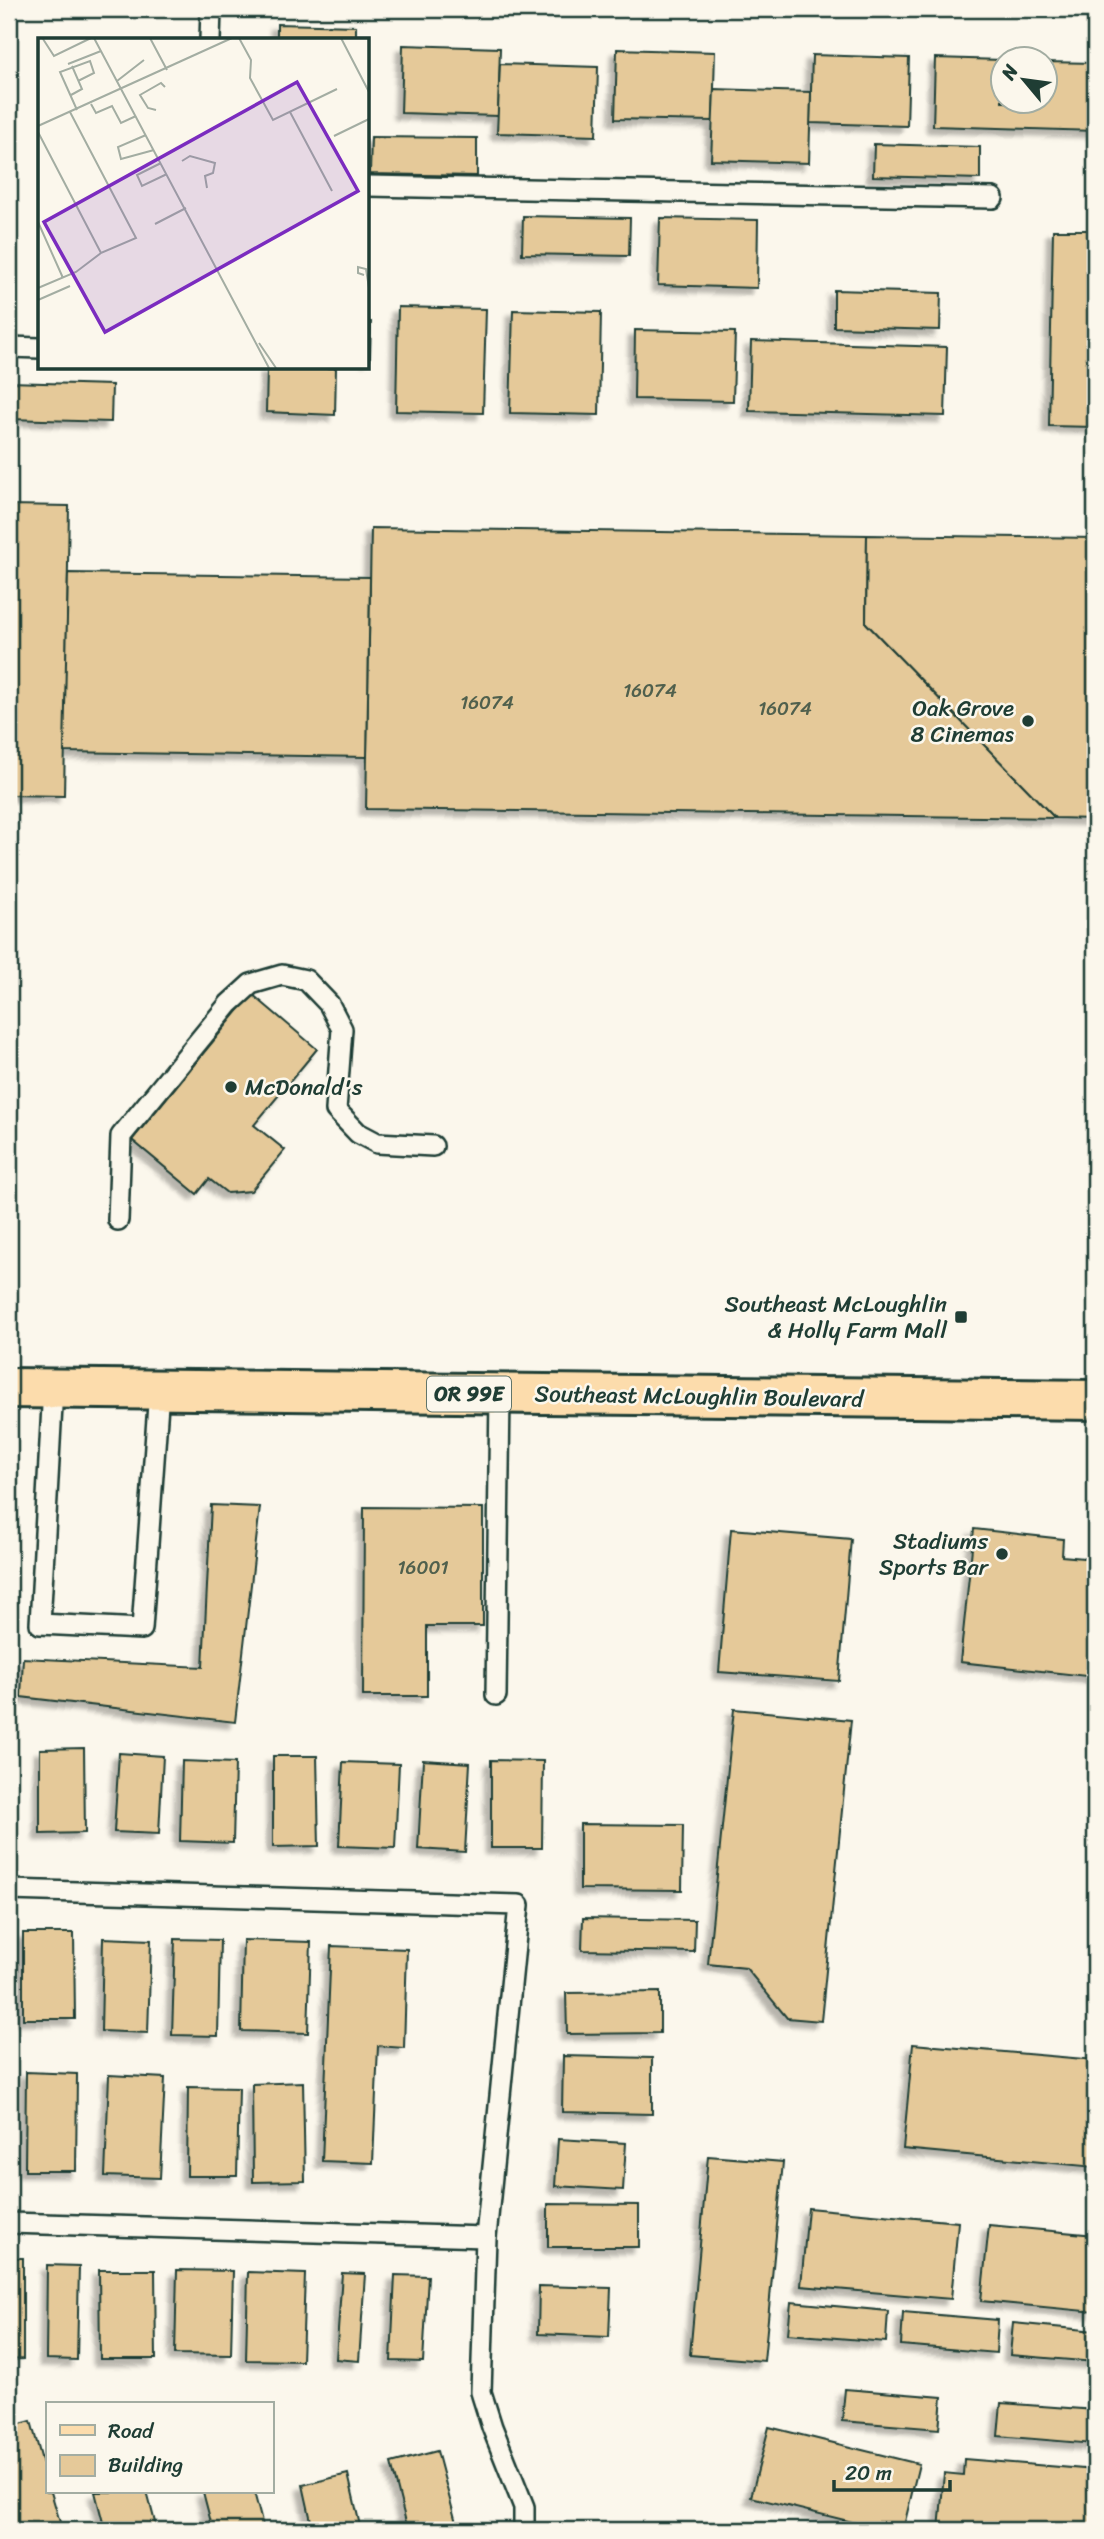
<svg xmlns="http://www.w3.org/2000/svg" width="1104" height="2539" font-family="Sriracha,sans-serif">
	<defs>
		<filter id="shadow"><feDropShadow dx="-6" dy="6" stdDeviation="2" flood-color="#0004"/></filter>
	</defs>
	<rect width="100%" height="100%" fill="#fbf7ec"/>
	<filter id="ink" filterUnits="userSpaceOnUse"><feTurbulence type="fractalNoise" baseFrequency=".0143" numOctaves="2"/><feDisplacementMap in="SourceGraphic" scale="14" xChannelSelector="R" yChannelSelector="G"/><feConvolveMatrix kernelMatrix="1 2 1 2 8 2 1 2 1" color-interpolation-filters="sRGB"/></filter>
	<g filter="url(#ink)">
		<g fill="#e5c999" stroke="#1f3d34" stroke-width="2" filter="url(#shadow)">
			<path d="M 277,24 L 356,26 L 356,40 L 277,40 Z"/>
			<path d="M 403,45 L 500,48 L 498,116 L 401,113 Z"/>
			<path d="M 617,49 L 715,52 L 713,121 L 615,119 Z"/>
			<path d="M 812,55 L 909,58 L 907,126 L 810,123 Z"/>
			<path d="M 935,58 L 1002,60 L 1002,102 L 1044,102 L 1044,62 L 1095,63 L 1095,131 L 933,126 Z"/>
			<path d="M 500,64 L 598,67 L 596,136 L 497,133 Z"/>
			<path d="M 714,89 L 811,92 L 809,163 L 711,160 Z"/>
			<path d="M 371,137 L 477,138 L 477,176 L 370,174 Z"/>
			<path d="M 874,144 L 980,147 L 980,179 L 873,176 Z"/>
			<path d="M 523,216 L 630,218 L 629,256 L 522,254 Z"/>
			<path d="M 9,218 L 12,218 L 10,297 L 9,297 Z"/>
			<path d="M 660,218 L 758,220 L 757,288 L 658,285 Z"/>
			<path d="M 1053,230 L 1095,230 L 1095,427 L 1049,426 Z"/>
			<path d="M 834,290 L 941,293 L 940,330 L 834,327 Z"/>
			<path d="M 398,307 L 486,309 L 483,413 L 396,411 Z"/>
			<path d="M 513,310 L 601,312 L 599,415 L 510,413 Z"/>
			<path d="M 368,322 L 371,322 L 370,359 L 368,359 Z"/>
			<path d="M 635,330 L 735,332 L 733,401 L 634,399 Z"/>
			<path d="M 751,341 L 947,347 L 945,416 L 749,411 Z"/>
			<path d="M 267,368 L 336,368 L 335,415 L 266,412 Z"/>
			<path d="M 9,382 L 112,385 L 111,422 L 9,419 Z"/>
			<path d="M 9,505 L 69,506 L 64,796 L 9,795 Z"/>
			<path d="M 371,528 L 867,535 L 866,623 L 1055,818 L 366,809 Z"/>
			<path d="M 867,535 L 1095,538 L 1095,819 L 1055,818 L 866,623 Z"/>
			<path d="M 68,573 L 370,577 L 367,757 L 64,752 Z"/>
			<path d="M 252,994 L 317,1049 L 254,1125 L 285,1150 L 251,1191 L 227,1193 L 209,1179 L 197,1194 L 132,1140 Z"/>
			<path d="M 9,1500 L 12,1500 L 9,1552 Z"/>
			<path d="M 211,1505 L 260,1507 L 235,1722 L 21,1697 L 23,1658 L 203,1667 Z"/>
			<path d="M 364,1507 L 483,1508 L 483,1626 L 427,1626 L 427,1696 L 363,1696 Z"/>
			<path d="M 731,1529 L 851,1539 L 839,1681 L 719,1672 Z"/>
			<path d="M 974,1529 L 1063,1539 L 1062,1556 L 1095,1559 L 1095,1677 L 960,1662 Z"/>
			<path d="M 734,1709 L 851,1720 L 821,2021 L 787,2018 L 746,1968 L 708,1964 Z"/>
			<path d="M 84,1748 L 85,1833 L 40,1834 L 40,1749 Z"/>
			<path d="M 119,1753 L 163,1756 L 159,1834 L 114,1832 Z"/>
			<path d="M 273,1756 L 317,1756 L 319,1846 L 273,1847 Z"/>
			<path d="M 423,1760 L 470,1763 L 465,1852 L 418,1849 Z"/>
			<path d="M 491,1760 L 543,1761 L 542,1848 L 491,1848 Z"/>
			<path d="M 182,1761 L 235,1763 L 233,1843 L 180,1841 Z"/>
			<path d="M 343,1762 L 399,1764 L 395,1848 L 339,1846 Z"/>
			<path d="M 580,1824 L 683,1825 L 682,1890 L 580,1889 Z"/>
			<path d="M 583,1918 L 695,1920 L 694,1952 L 582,1950 Z"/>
			<path d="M 23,1933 L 74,1933 L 75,2019 L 23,2019 Z"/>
			<path d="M 103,1938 L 151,1940 L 148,2033 L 101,2031 Z"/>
			<path d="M 175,1939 L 220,1940 L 218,2036 L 172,2035 Z"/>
			<path d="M 243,1940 L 311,1942 L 308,2033 L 241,2031 Z"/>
			<path d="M 331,1946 L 407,1949 L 404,2048 L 378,2046 L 373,2163 L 322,2161 Z"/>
			<path d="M 660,1992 L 660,2033 L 567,2034 L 566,1993 Z"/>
			<path d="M 913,2044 L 1095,2060 L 1095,2167 L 903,2149 Z"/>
			<path d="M 563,2056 L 652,2058 L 652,2114 L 562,2112 Z"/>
			<path d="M 26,2072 L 77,2074 L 76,2171 L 25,2171 Z"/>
			<path d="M 109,2075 L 165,2078 L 160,2178 L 105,2176 Z"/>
			<path d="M 303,2082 L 305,2181 L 253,2182 L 252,2084 Z"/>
			<path d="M 188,2087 L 239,2088 L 237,2176 L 187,2176 Z"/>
			<path d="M 558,2139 L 626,2143 L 623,2190 L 555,2186 Z"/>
			<path d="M 708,2156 L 783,2162 L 764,2361 L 690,2355 Z"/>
			<path d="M 548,2204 L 639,2205 L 639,2247 L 548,2247 Z"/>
			<path d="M 808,2208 L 958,2222 L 951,2299 L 801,2286 Z"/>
			<path d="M 989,2225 L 1095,2235 L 1095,2312 L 981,2301 Z"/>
			<path d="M 9,2258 L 23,2258 L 23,2359 L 9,2360 Z"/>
			<path d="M 47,2265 L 79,2266 L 77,2360 L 46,2359 Z"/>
			<path d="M 99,2270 L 155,2270 L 156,2359 L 100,2359 Z"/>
			<path d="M 177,2270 L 233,2271 L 231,2355 L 175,2354 Z"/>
			<path d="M 248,2272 L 305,2274 L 302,2361 L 246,2360 Z"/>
			<path d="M 342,2273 L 365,2274 L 359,2361 L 336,2359 Z"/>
			<path d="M 395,2275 L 428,2276 L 423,2362 L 391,2361 Z"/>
			<path d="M 539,2286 L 611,2288 L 609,2337 L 538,2334 Z"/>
			<path d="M 791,2302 L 888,2311 L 886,2342 L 788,2334 Z"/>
			<path d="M 903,2312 L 998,2320 L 996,2353 L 901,2345 Z"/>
			<path d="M 1013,2323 L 1095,2331 L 1095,2362 L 1010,2355 Z"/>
			<path d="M 845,2389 L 942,2397 L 939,2429 L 842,2421 Z"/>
			<path d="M 1001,2403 L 1095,2410 L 1094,2444 L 998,2436 Z"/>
			<path d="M 31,2421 L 47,2479 L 47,2492 L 51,2492 L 62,2529 L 57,2530 L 13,2530 L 9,2514 L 9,2427 Z"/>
			<path d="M 769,2427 L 919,2464 L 903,2530 L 885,2530 L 751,2497 Z"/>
			<path d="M 437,2451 L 458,2530 L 408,2530 L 391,2463 Z"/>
			<path d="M 964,2459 L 1095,2470 L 1091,2530 L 939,2530 L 944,2473 L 963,2475 Z"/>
			<path d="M 348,2474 L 361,2530 L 313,2530 L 303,2485 Z"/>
			<path d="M 95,2492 L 147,2492 L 157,2530 L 105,2530 Z"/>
			<path d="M 203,2492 L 254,2492 L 264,2530 L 213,2530 Z"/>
		</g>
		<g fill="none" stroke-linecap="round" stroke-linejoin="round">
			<defs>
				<g id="service">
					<path d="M 210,40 L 211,9"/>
					<path d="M 368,186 L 993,198"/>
					<path d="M 9,347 L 40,348"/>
					<path d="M 118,1220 L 121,1136 L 229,1004 L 251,984 L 282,975 L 306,980 L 329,1004 L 342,1029 L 336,1110 L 358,1133 L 377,1143 L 433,1146"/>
					<path d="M 53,1388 L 40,1624 L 142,1629 L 159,1390"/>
					<path d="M 496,1695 L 500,1394"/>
					<path d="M 9,1890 L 519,1905 L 486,2237 L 9,2223"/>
					<path d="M 486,2237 L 481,2392 L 492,2427 L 524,2507 L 524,2530"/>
				</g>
				<path id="primary" d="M 9,1388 L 1095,1400"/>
			</defs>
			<use href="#service" stroke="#1f3d34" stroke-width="24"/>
			<use href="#primary" stroke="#1f3d34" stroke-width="44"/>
			<use href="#service" stroke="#fbf7ec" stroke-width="19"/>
			<use href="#primary" stroke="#fcdcac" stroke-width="38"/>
		</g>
	</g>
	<g fill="#1f3d34" stroke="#fbf7ec" stroke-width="2.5">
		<circle cx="1028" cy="721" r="7"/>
		<circle cx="231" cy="1087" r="7"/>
		<rect x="954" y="1310" width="14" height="14" rx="3.5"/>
		<circle cx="1002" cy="1554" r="7"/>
	</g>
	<g text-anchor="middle" stroke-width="5" stroke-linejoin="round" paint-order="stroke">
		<g font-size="19" fill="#50604d">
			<text x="650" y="697">16074</text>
			<text x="487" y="709">16074</text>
			<text x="785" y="715">16074</text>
			<text x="423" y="1574">16001</text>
		</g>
		<rect fill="#fbf7ec" stroke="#61756b" stroke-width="2" x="427" y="1376.5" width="84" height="35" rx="5"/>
		<g font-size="21" font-weight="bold" fill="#1f3d34">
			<text x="469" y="1401">OR 99E</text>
		</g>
		<g font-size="23" fill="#1f3d34" stroke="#fbf7ec" text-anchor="end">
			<text x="1014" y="716">Oak Grove<tspan x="1014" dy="26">8 Cinemas</tspan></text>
			<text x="245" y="1095" text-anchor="start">McDonald's</text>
			<text x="947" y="1312">Southeast McLoughlin<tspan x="947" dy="26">&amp; Holly Farm Mall</tspan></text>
			<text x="988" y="1549">Stadiums<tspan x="988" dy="26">Sports Bar</tspan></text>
		</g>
		<g font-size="23" fill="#1f3d34" stroke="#fbf7ec">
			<text transform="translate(699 1396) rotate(1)" y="8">Southeast McLoughlin Boulevard</text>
		</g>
	</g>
	<g transform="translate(38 38)">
		<rect width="331" height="331" fill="#fbf7ec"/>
		<path fill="none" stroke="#a3ada2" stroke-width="2" d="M 56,0 L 231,330M 112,0 L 129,32M 201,0 L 213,22 L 212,40 L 235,82 L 299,51M 303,0 L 331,54M 5,1 L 16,18 L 53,0M 30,26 L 63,13M 79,43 L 106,22M 33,57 L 44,51 L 34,28M 53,66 L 58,75 L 74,68 L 83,85 L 98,78M 39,72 L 22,34 L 52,23 L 56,35 L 40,43M 118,72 L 110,70 L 102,57 L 123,45 L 127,49M 252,74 L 294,153M 0,88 L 194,0M 0,94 L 63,215 L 98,200 L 32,74M 108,97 L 80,109 L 83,121 L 116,112M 296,98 L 331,81M 144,123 L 152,118 L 177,125 L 175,135 L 167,138 L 169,150M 123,125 L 99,137 L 104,148 L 129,136M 0,184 L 25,240M 117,186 L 148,170M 326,237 L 320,235 L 320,229 L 328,231 L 331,250M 0,250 L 38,234 L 63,215M 0,262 L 32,248M 221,305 L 238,330"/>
		<path fill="#7b2cbf" fill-opacity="0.15" stroke="#7b2cbf" stroke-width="3.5" d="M 259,44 L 320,153 L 67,294 L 6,184 Z"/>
		<rect width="331" height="331" fill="none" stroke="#1f3d34" stroke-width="3.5"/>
	</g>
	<rect width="1104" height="2539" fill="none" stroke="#fbf7ec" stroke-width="35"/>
	<rect x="18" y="18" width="1069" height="2504" fill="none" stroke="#1f3d34" stroke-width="2.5" filter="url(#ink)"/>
	<rect x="46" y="2402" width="228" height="91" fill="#fbf7ec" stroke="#a3ada2" stroke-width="2"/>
	<rect x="60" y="2425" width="35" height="10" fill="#fcdcac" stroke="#a3ada2" stroke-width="2"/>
	<text x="108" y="2438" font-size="21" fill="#1f3d34">Road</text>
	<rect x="60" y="2455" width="35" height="21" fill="#e5c999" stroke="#a3ada2" stroke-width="2"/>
	<text x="108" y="2472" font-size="21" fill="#1f3d34">Building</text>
	<g transform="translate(1024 80) rotate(299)"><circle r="33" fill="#fbf7ec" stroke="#a3ada2" stroke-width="2"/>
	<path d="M0-5L12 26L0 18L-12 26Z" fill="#1f3d34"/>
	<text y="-10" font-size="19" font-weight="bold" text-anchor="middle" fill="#1f3d34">N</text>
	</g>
	<path d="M834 2480v10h116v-10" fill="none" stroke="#1f3d34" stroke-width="3.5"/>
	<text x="845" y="2480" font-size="21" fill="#1f3d34" stroke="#fbf7ec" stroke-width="5" paint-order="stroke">20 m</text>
</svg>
